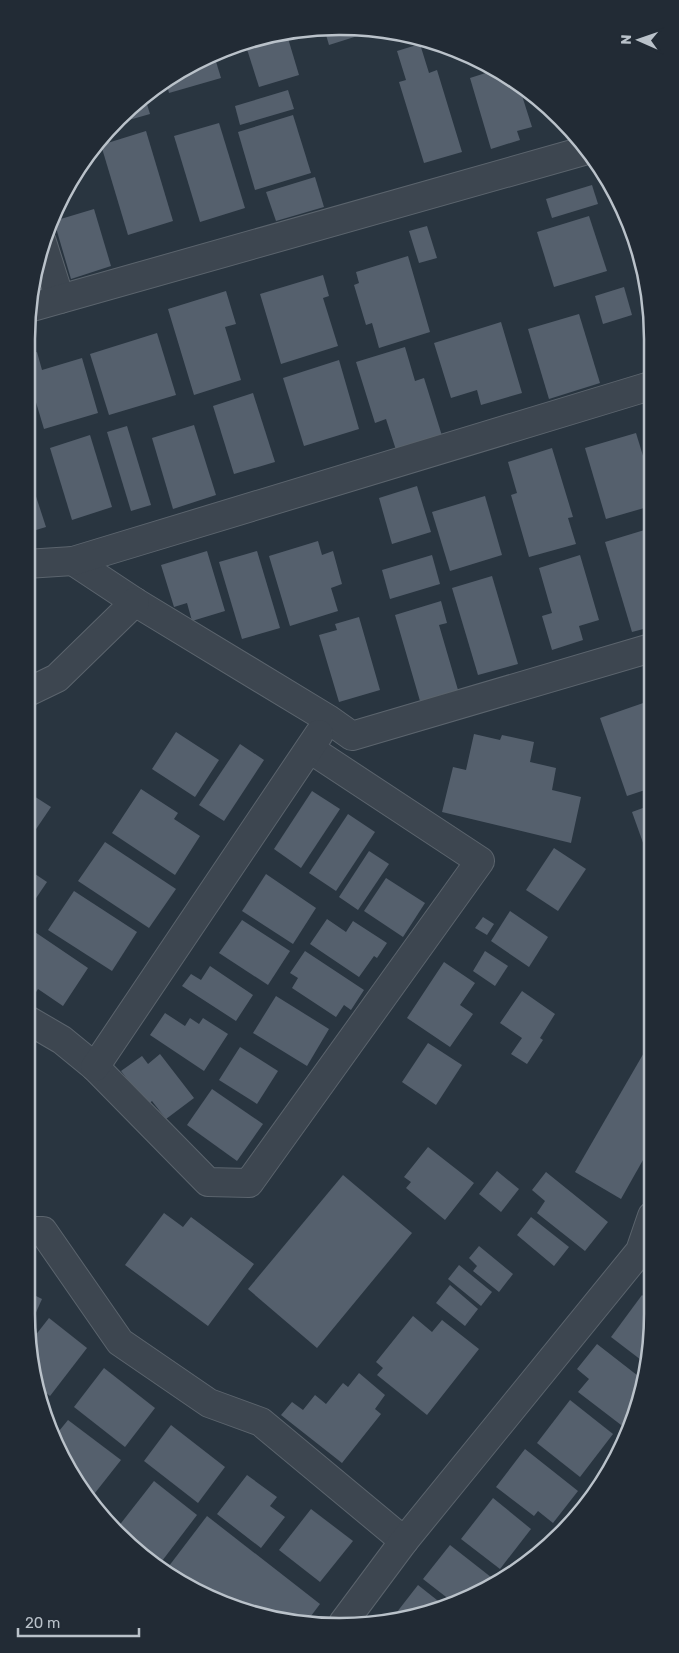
<svg xmlns="http://www.w3.org/2000/svg" width="679" height="1653" font-family="Rubik,sans-serif">
	<rect width="100%" height="100%" fill="#293540"/>
	<g fill="#55606d">
		<path d="M 324,28 L 367,33 L 329,45 Z"/>
		<path d="M 287,35 L 299,75 L 259,87 L 246,46 Z"/>
		<path d="M 420,44 L 429,73 L 437,70 L 462,152 L 424,163 L 399,82 L 406,80 L 397,51 Z"/>
		<path d="M 214,55 L 221,78 L 169,93 L 167,85 L 201,59 Z"/>
		<path d="M 495,70 L 499,72 L 501,77 L 506,75 L 518,83 L 532,127 L 517,131 L 520,140 L 491,149 L 470,78 Z"/>
		<path d="M 288,90 L 294,109 L 240,125 L 235,106 Z"/>
		<path d="M 146,101 L 150,114 L 115,124 Z"/>
		<path d="M 293,115 L 311,173 L 255,190 L 238,132 Z"/>
		<path d="M 219,123 L 245,208 L 200,222 L 174,136 Z"/>
		<path d="M 146,131 L 173,221 L 128,235 L 101,145 Z"/>
		<path d="M 315,177 L 324,207 L 276,221 L 266,192 Z"/>
		<path d="M 592,185 L 598,204 L 552,218 L 546,199 Z"/>
		<path d="M 94,209 L 111,266 L 71,279 L 54,221 Z"/>
		<path d="M 589,216 L 607,271 L 554,287 L 537,232 Z"/>
		<path d="M 427,226 L 437,258 L 419,263 L 409,231 Z"/>
		<path d="M 408,256 L 430,332 L 379,348 L 372,323 L 366,325 L 354,285 L 359,283 L 356,272 Z"/>
		<path d="M 323,275 L 329,296 L 323,298 L 338,346 L 281,364 L 260,294 Z"/>
		<path d="M 624,287 L 632,315 L 603,324 L 595,296 Z"/>
		<path d="M 226,291 L 236,324 L 225,327 L 241,380 L 194,395 L 168,309 Z"/>
		<path d="M 579,314 L 600,383 L 549,399 L 528,329 Z"/>
		<path d="M 501,322 L 522,393 L 481,405 L 477,390 L 451,398 L 434,343 Z"/>
		<path d="M 157,333 L 176,395 L 109,415 L 90,354 Z"/>
		<path d="M 405,347 L 415,381 L 424,378 L 443,439 L 397,453 L 386,419 L 375,423 L 356,362 Z"/>
		<path d="M 37,352 L 42,370 L 82,358 L 98,413 L 44,429 L 32,389 L 26,391 L 26,355 Z"/>
		<path d="M 339,360 L 359,429 L 304,446 L 283,378 Z"/>
		<path d="M 253,393 L 275,462 L 234,474 L 213,406 Z"/>
		<path d="M 194,425 L 216,495 L 173,509 L 152,438 Z"/>
		<path d="M 127,426 L 151,505 L 131,511 L 107,432 Z"/>
		<path d="M 636,433 L 651,482 L 651,506 L 606,519 L 585,448 Z"/>
		<path d="M 90,435 L 112,507 L 72,520 L 50,448 Z"/>
		<path d="M 552,448 L 573,517 L 568,518 L 576,544 L 529,557 L 511,495 L 517,493 L 508,462 Z"/>
		<path d="M 29,475 L 46,527 L 26,533 L 26,476 Z"/>
		<path d="M 417,486 L 431,532 L 392,544 L 379,498 Z"/>
		<path d="M 485,496 L 502,555 L 450,571 L 432,512 Z"/>
		<path d="M 651,528 L 651,627 L 632,632 L 605,542 Z"/>
		<path d="M 318,541 L 322,555 L 333,551 L 342,584 L 331,588 L 338,611 L 290,626 L 269,556 Z"/>
		<path d="M 207,551 L 225,611 L 192,621 L 187,603 L 174,607 L 161,565 Z"/>
		<path d="M 257,551 L 280,628 L 242,639 L 219,562 Z"/>
		<path d="M 432,555 L 440,584 L 390,599 L 382,570 Z"/>
		<path d="M 580,555 L 599,620 L 579,626 L 583,640 L 552,650 L 542,616 L 552,613 L 539,568 Z"/>
		<path d="M 492,576 L 518,664 L 478,675 L 452,588 Z"/>
		<path d="M 441,601 L 447,623 L 439,625 L 458,690 L 420,701 L 395,615 Z"/>
		<path d="M 359,617 L 380,690 L 339,702 L 319,635 L 337,630 L 335,624 Z"/>
		<path d="M 649,701 L 651,708 L 651,788 L 627,796 L 600,718 Z"/>
		<path d="M 176,732 L 219,760 L 195,797 L 152,769 Z"/>
		<path d="M 474,734 L 500,740 L 502,735 L 534,742 L 530,762 L 556,768 L 552,790 L 581,797 L 571,843 L 442,812 L 453,767 L 466,770 Z"/>
		<path d="M 240,744 L 264,760 L 224,821 L 199,805 Z"/>
		<path d="M 141,789 L 178,813 L 174,819 L 200,836 L 175,875 L 112,833 Z"/>
		<path d="M 26,791 L 51,807 L 26,844 Z"/>
		<path d="M 312,791 L 340,809 L 301,868 L 274,849 Z"/>
		<path d="M 651,805 L 652,865 L 651,865 L 632,812 Z"/>
		<path d="M 348,814 L 375,832 L 336,891 L 309,873 Z"/>
		<path d="M 105,842 L 176,889 L 149,928 L 78,881 Z"/>
		<path d="M 554,848 L 586,869 L 558,911 L 526,890 Z"/>
		<path d="M 369,851 L 389,864 L 358,910 L 339,897 Z"/>
		<path d="M 26,868 L 47,882 L 26,913 Z"/>
		<path d="M 266,874 L 316,908 L 293,944 L 242,911 Z"/>
		<path d="M 386,878 L 425,903 L 403,937 L 364,911 Z"/>
		<path d="M 74,891 L 137,932 L 112,971 L 48,930 Z"/>
		<path d="M 510,911 L 548,937 L 529,967 L 491,941 Z"/>
		<path d="M 483,917 L 494,924 L 487,935 L 475,928 Z"/>
		<path d="M 327,919 L 346,932 L 353,921 L 387,943 L 377,958 L 374,956 L 359,977 L 310,944 Z"/>
		<path d="M 242,920 L 290,951 L 268,985 L 219,953 Z"/>
		<path d="M 29,928 L 88,968 L 63,1006 L 38,989 L 26,1008 L 26,933 Z"/>
		<path d="M 305,951 L 364,990 L 351,1010 L 344,1005 L 336,1017 L 292,988 L 298,978 L 290,973 Z"/>
		<path d="M 485,951 L 508,966 L 495,986 L 473,971 Z"/>
		<path d="M 444,962 L 475,983 L 460,1005 L 473,1014 L 450,1047 L 407,1018 Z"/>
		<path d="M 210,966 L 253,995 L 236,1021 L 182,986 L 191,974 L 201,980 Z"/>
		<path d="M 522,991 L 555,1014 L 540,1038 L 543,1040 L 527,1064 L 511,1054 L 522,1038 L 500,1023 Z"/>
		<path d="M 276,996 L 329,1029 L 307,1066 L 253,1033 Z"/>
		<path d="M 165,1013 L 185,1026 L 190,1018 L 199,1024 L 203,1018 L 228,1034 L 204,1071 L 150,1035 Z"/>
		<path d="M 428,1043 L 462,1065 L 436,1105 L 402,1082 Z"/>
		<path d="M 649,1044 L 652,1045 L 652,1144 L 621,1199 L 575,1172 Z"/>
		<path d="M 240,1047 L 278,1071 L 257,1104 L 219,1080 Z"/>
		<path d="M 160,1054 L 194,1098 L 166,1119 L 152,1101 L 147,1105 L 121,1071 L 142,1056 L 148,1064 Z"/>
		<path d="M 212,1089 L 263,1124 L 237,1161 L 187,1125 Z"/>
		<path d="M 428,1147 L 474,1183 L 445,1220 L 406,1188 L 411,1182 L 404,1177 Z"/>
		<path d="M 497,1171 L 519,1189 L 501,1212 L 479,1194 Z"/>
		<path d="M 546,1172 L 608,1222 L 585,1251 L 537,1213 L 545,1201 L 532,1190 Z"/>
		<path d="M 343,1175 L 412,1233 L 317,1348 L 248,1289 Z"/>
		<path d="M 164,1213 L 183,1227 L 191,1217 L 254,1264 L 208,1326 L 125,1265 Z"/>
		<path d="M 531,1217 L 569,1247 L 554,1266 L 517,1235 Z"/>
		<path d="M 479,1246 L 513,1274 L 499,1292 L 473,1271 L 477,1266 L 469,1258 Z"/>
		<path d="M 459,1265 L 492,1292 L 481,1306 L 448,1279 Z"/>
		<path d="M 450,1285 L 478,1309 L 465,1326 L 436,1303 Z"/>
		<path d="M 26,1291 L 42,1299 L 29,1328 L 26,1314 Z"/>
		<path d="M 642,1295 L 653,1304 L 645,1363 L 611,1337 Z"/>
		<path d="M 413,1316 L 432,1332 L 442,1320 L 479,1349 L 427,1415 L 377,1375 L 383,1368 L 376,1362 Z"/>
		<path d="M 49,1318 L 87,1348 L 50,1396 L 38,1387 L 31,1341 Z"/>
		<path d="M 597,1344 L 642,1379 L 636,1414 L 625,1428 L 578,1392 L 589,1379 L 577,1369 Z"/>
		<path d="M 104,1368 L 155,1408 L 125,1447 L 74,1407 Z"/>
		<path d="M 359,1373 L 385,1395 L 375,1409 L 381,1414 L 342,1463 L 281,1415 L 292,1402 L 303,1410 L 315,1395 L 326,1404 L 343,1383 L 348,1387 Z"/>
		<path d="M 41,1400 L 49,1407 L 43,1415 L 43,1414 Z"/>
		<path d="M 570,1400 L 613,1434 L 580,1477 L 537,1443 Z"/>
		<path d="M 68,1420 L 121,1460 L 91,1498 L 55,1436 Z"/>
		<path d="M 171,1425 L 225,1467 L 198,1503 L 144,1461 Z"/>
		<path d="M 525,1449 L 578,1491 L 553,1523 L 538,1511 L 534,1516 L 496,1487 Z"/>
		<path d="M 247,1475 L 277,1497 L 270,1506 L 285,1517 L 261,1548 L 217,1514 Z"/>
		<path d="M 154,1481 L 197,1515 L 162,1561 L 118,1527 Z"/>
		<path d="M 493,1498 L 531,1529 L 500,1569 L 461,1539 Z"/>
		<path d="M 311,1509 L 353,1541 L 320,1582 L 279,1550 Z"/>
		<path d="M 207,1516 L 320,1604 L 305,1624 L 298,1624 L 201,1591 L 169,1566 Z"/>
		<path d="M 450,1545 L 496,1581 L 450,1600 L 423,1579 Z"/>
		<path d="M 418,1585 L 442,1604 L 401,1621 L 390,1621 Z"/>
	</g>
	<g fill="none" stroke-linecap="round" stroke-linejoin="round">
		<defs>
			<g id="minor">
				<path d="M 42,242 L 60,299"/>
				<path d="M 32,307 L 587,150"/>
				<path d="M 73,561 L 135,602 L 328,719 L 352,736 L 651,648"/>
				<path d="M 26,564 L 73,561 L 650,386"/>
				<path d="M 26,693 L 57,678 L 135,602"/>
				<path d="M 26,1019 L 62,1040 L 95,1067 L 208,1182 L 249,1183 L 480,861 L 310,749"/>
				<path d="M 95,1067 L 319,734"/>
				<path d="M 26,1231 L 43,1231 L 120,1342 L 209,1403 L 261,1422 L 404,1541"/>
				<path d="M 343,1623 L 404,1541 L 640,1251 L 652,1216"/>
			</g>
		</defs>
		<use href="#minor" stroke="#5b646d" stroke-width="30"/>
		<use href="#minor" stroke="#3d4650" stroke-width="28"/>
	</g>
	<path d="M0 0H679V1653H0ZM339 35H340A304 304 0 0 1 644 339V1314A304 304 0 0 1 340 1618H339A304 304 0 0 1 35 1314V339A304 304 0 0 1 339 35Z" fill="#222b35" fill-rule="evenodd"/>
	<path fill="none" stroke="#bac2ca" stroke-width="2.5" d="M339 35H340A304 304 0 0 1 644 339V1314A304 304 0 0 1 340 1618H339A304 304 0 0 1 35 1314V339A304 304 0 0 1 339 35Z"/>
	<g transform="translate(639 40) rotate(272)" stroke="#222b35" stroke-width="4" paint-order="stroke">
	<path d="M0-4L9 19L0 12L-9 19Z" fill="#bac2ca"/>
	<text y="-8" font-size="14" font-weight="bold" text-anchor="middle" fill="#bac2ca">N</text>
	</g>
	<path d="M18 1628v8h121v-8" fill="none" stroke="#bac2ca" stroke-width="2.5"/>
	<text x="25" y="1628" font-size="15" fill="#bac2ca" stroke="#222b35" stroke-width="4" paint-order="stroke">20 m</text>
</svg>
